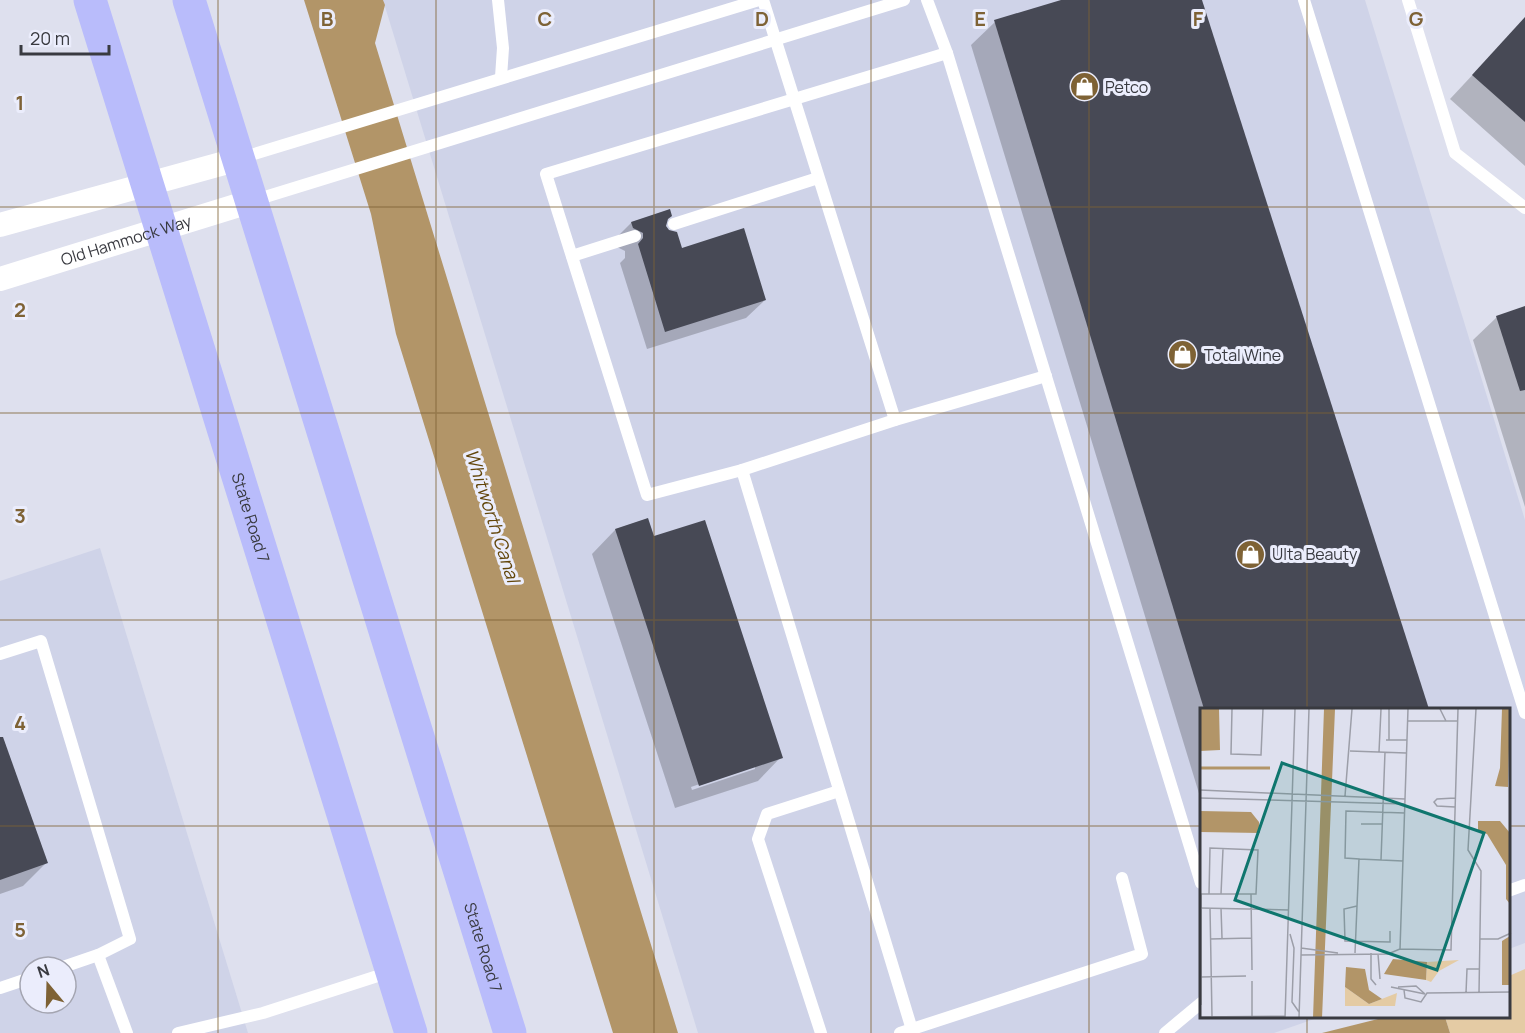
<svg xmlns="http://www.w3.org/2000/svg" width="1525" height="1033" font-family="Manrope,sans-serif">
	<rect width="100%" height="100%" fill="#dee0ee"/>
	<g fill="#cfd3e8" fill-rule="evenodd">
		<path d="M 383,0 L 1365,0 L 1525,520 L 1525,943 L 1509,949 L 1508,709 L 1201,709 L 1201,1016 L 1320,1017 L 1274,1033 L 698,1033 Z"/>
		<path d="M 100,548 L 248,1033 L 0,1033 L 0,581 ZM 30,967 L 66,967 L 66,1003 L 30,1003 Z"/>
	</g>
	<path fill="#e4cba4" d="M 1525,969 L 1525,1033 L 1450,1033 L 1445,1017 L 1508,1016 L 1509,976 Z"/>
	<g fill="#b29568">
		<path d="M 304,0 L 383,0 L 385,5 L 375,43 L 678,1033 L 613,1033 L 396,334 L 371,214 Z"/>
		<path d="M 1386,1017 L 1445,1017 L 1450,1033 L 1322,1033 Z"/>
	</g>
	<g fill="#0003" fill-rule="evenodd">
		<path d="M 1066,0 L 1200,0 L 1427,709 L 1201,709 L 1201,800 L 971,45 L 995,22 Z"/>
		<path d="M 1522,22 L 1525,24 L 1525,166 L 1450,99 Z"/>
		<path d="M 666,220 L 664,226 L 681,250 L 765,300 L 746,318 L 647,349 L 620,263 L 625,258 L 625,251 L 615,246 L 613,241 L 631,223 Z"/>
		<path d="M 1525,308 L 1525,507 L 1473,340 L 1497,317 Z"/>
		<path d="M 615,530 L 653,538 L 781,757 L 758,781 L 675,808 L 592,554 ZM 755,765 L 755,769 L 692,790 L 691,787 Z"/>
		<path d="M 0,747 L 46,863 L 23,886 L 0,894 Z"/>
	</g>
	<g fill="#474955">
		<path d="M 1061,0 L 1202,0 L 1429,709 L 1204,709 L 994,20 Z"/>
		<path d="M 1525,17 L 1525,122 L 1472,75 Z"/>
		<path d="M 670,209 L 672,216 L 668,219 L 666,226 L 669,230 L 677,232 L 682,248 L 744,228 L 766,300 L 665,332 L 638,244 L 643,238 L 643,233 L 633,228 L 631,222 Z"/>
		<path d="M 1525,306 L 1525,390 L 1520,391 L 1496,316 Z"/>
		<path d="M 648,518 L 654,536 L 705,520 L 783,758 L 699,786 L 615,529 Z"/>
		<path d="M 0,737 L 3,737 L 48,863 L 0,880 Z"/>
	</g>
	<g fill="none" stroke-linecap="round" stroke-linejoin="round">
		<g stroke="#fff" stroke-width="12">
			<path d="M 498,0 L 503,48 L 501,77"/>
			<path d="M 763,0 L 895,420"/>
			<path d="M 927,0 L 947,53 L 1201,883"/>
			<path d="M 1304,0 L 1525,713"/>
			<path d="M 1408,0 L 1455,153 L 1525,208"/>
			<path d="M 241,158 L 759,0"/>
			<path d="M 252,201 L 904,0"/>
			<path d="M 674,224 L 818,178"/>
			<path d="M 572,256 L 635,236"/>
			<path d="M 742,470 L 895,420 L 1046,376"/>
			<path d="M 0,654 L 41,641 L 130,939 L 98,955 L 63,967"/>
			<path d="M 1508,891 L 1525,885"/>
			<path d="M 98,955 L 127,1033"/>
			<path d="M 0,988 L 30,978"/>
			<path d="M 178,1033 L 263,1013 L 390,972"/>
			<path d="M 821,1033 L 758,839 L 767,814 L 839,791"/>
			<path d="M 900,1033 L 1142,954 L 1122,878"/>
			<path d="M 913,1033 L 742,470 L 647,495 L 546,174 L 947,53"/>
			<path d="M 1165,1033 L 1201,1003"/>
		</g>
		<g stroke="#fff" stroke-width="24">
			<path d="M 0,225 L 239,159"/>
			<path id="s1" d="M 0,279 L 252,201"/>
		</g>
		<g stroke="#b9bcfb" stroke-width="33">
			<path id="s2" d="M 90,0 L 411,1033"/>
			<path id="s3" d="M 189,0 L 510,1033"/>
		</g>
	</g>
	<path fill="none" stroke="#7e6235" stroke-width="1.5" stroke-opacity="0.55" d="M 218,0 L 218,1033M 436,0 L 436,1033M 654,0 L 654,1033M 871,0 L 871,1033M 1089,0 L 1089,1033M 1307,0 L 1307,709M 0,207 L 1525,207M 0,413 L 1525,413M 0,620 L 1525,620M 0,826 L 1201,826M 1508,826 L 1525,826M 1307,1016 L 1307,1033"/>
	<defs>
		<symbol id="shop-disc" viewBox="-11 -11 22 22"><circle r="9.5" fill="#7e6235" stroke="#ebedfc"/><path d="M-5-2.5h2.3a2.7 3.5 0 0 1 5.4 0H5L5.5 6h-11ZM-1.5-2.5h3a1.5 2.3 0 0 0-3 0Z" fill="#fff"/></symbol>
	</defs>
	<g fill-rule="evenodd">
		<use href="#shop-disc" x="1068" y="70" width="33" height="33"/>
		<use href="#shop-disc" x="1166" y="338" width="33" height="33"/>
		<use href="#shop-disc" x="1234" y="538" width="33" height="33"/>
	</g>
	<g text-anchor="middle" stroke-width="6" stroke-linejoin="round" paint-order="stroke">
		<g font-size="16" fill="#393a40" stroke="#ebedfc" text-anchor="start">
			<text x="1105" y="93">Petco</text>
			<text x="1204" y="361">Total Wine</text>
			<text x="1272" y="560">Ulta Beauty</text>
		</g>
		<g font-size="16" fill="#393a40" stroke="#ebedfc">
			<text dy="6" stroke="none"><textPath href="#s1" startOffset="132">Old Hammock Way</textPath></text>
			<text dy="6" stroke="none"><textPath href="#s2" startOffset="542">State Road 7</textPath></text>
			<text dy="6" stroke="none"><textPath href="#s3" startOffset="992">State Road 7</textPath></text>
		</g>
		<g font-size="18" font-style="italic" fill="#62450a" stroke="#ebedfc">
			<text transform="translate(492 516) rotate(72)" y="6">Whitworth Canal</text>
		</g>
	</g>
	<g transform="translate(1200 708)">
		<rect width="310" height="310" fill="#dee0ee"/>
		<path d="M 259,252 L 239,263 L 231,274 L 226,272 L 227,254 ZM 145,279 L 169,296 L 197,285 L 195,298 L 145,298 Z" fill="#e4cba4"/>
		<path d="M 310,228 L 310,277 L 302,277 L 302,233 Z" fill="#b39669"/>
		<path d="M 0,1 L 19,1 L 20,42 L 0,43 ZM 124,1 L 135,1 L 132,73 L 122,310 L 113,310 ZM 302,1 L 310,1 L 308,79 L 295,78 L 300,60 ZM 0,103 L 51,104 L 59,114 L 60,125 L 0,124 ZM 278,113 L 300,113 L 310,125 L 310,196 L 306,191 L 306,157 L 287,126 L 278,123 ZM 193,251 L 227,254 L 226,272 L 184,266 ZM 146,259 L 165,261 L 169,282 L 182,291 L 169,296 L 145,279 Z" fill="#b29568"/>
		<path fill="none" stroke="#b29568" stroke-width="3" d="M 0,60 L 70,60"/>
		<path fill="none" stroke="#9c9ea8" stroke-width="1.5" d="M 32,1 L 31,46 L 61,47 L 63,1M 240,1 L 246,13 L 258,13M 276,1 L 268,142 L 281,163 L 279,285M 208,13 L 246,13M 186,32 L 207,32M 189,32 L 189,1M 150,43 L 206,45M 179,44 L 181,1M 0,82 L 205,91M 145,88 L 152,1M 0,90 L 205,96M 255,99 L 237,98 L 234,94 L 237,91 L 255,90M 161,116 L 182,116M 159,151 L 203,153M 181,152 L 185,44M 21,186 L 23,141M 51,186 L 52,262M 157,198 L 144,201 L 145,233 L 190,234 L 190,223M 0,200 L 89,202M 10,200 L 12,309M 21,200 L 22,230M 90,226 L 94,240 L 92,294 L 99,304M 10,231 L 52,230M 280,231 L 298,231 L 311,225M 101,240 L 138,245M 200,241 L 251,242 L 258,1M 155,245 L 159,151 L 145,150 L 146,103 L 205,105M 171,245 L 171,271 L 176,277M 178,246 L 180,271M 101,247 L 188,246 L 200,241 L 208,1M 1,269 L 46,268M 52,273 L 52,308M 191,279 L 225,286M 198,279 L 216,278 L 225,286M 204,282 L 205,290 L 221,294 L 227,285 L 311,284M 266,285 L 267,261 L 279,261M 1,297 L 1,186 L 56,186 L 58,142 L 10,140 L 9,186M 0,309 L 85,308M 85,310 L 95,1M 99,310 L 109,1"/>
		<path fill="#0f766e" fill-opacity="0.15" stroke="#0f766e" stroke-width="3" d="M 82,55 L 284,125 L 237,262 L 35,192 Z"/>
		<rect width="310" height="310" fill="none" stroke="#393a40" stroke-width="3"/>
	</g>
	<g font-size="20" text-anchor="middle" font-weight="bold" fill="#7e6235" stroke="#ebedfc" stroke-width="6" stroke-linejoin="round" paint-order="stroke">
		<text x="327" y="26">B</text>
		<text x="545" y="26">C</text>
		<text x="762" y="26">D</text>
		<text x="980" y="26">E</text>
		<text x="1198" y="26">F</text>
		<text x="1416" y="26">G</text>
		<text x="20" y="110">1</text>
		<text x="20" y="317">2</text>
		<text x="20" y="523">3</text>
		<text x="20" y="730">4</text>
		<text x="20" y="937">5</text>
	</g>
	<g transform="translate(48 985) rotate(341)"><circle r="28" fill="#ebedfc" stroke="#a4a5b1" stroke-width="1.5"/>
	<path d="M0-4.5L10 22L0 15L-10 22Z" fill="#7e6235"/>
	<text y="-9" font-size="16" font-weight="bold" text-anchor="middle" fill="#393a40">N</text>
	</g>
	<path d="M21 45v9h88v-9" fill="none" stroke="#393a40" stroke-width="3"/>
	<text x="30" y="45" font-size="18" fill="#393a40" stroke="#ebedfc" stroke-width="4.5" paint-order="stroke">20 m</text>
</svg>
